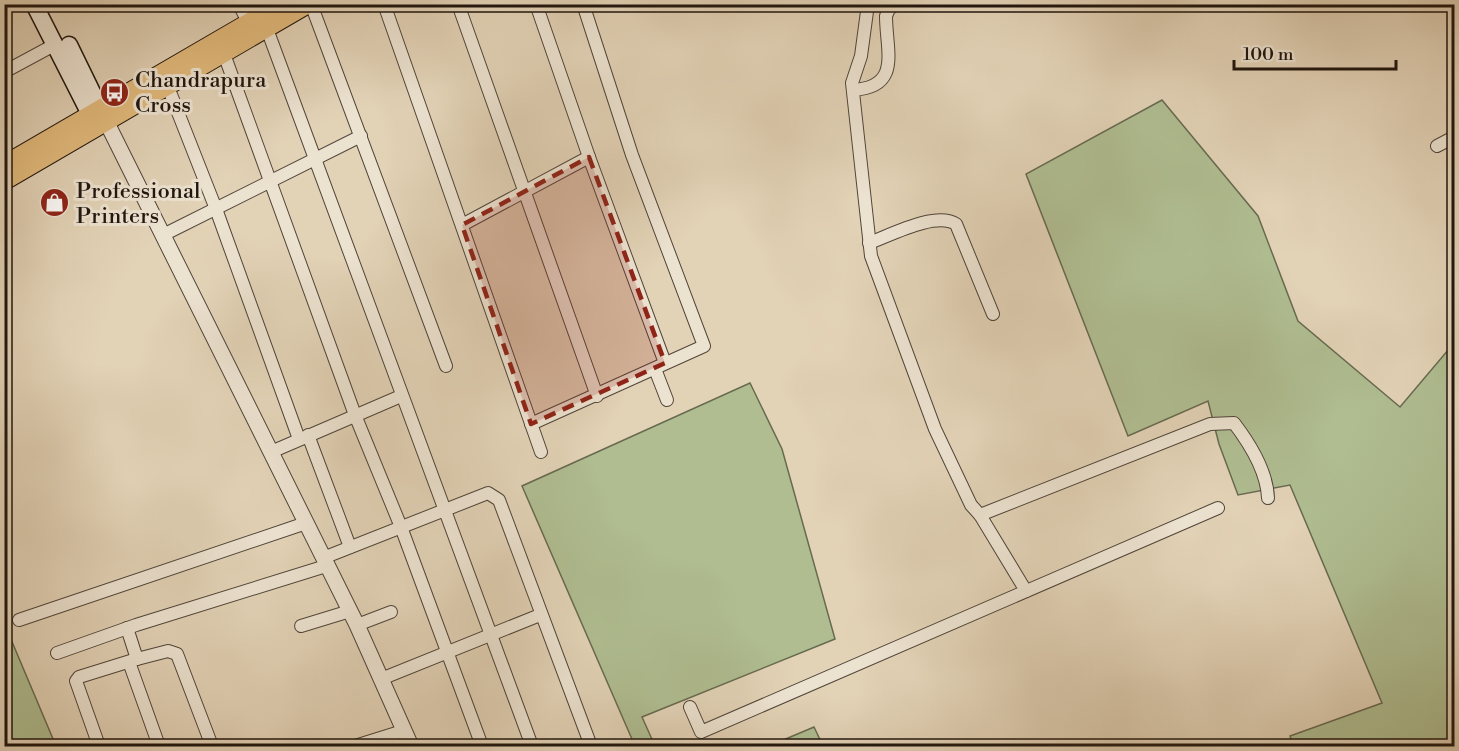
<svg xmlns="http://www.w3.org/2000/svg" width="1459" height="751" font-family="'Libre Bodoni',serif">
	<rect width="100%" height="100%" fill="#e2d2b6"/>
	<filter id="stains"><feTurbulence type="fractalNoise" baseFrequency=".00333" numOctaves="4"/><feColorMatrix values="0 0 0 0 .2 0 0 0 0 .09 0 0 0 0 .02 0 0 0 .5 -.17"/></filter>
	<radialGradient id="worn" r=".72"><stop offset=".6" stop-color="#630" stop-opacity="0"/><stop offset="1" stop-color="#630" stop-opacity=".3"/></radialGradient>
	<g fill="#afbd91" stroke="#686a50" stroke-width="1.5">
		<path d="M 1162,100 L 1258,216 L 1298,321 L 1400,407 L 1454,343 L 1454,746 L 1293,746 L 1290,736 L 1382,703 L 1290,485 L 1238,495 L 1219,444 L 1208,401 L 1128,436 L 1026,174 Z"/>
		<path d="M 750,383 L 782,449 L 835,639 L 642,717 L 655,746 L 635,746 L 522,486 Z"/>
		<path d="M 10,637 L 56,746 L 5,746 L 5,639 Z"/>
		<path d="M 814,727 L 823,746 L 769,746 Z"/>
	</g>
	<g fill="none" stroke-linecap="round" stroke-linejoin="round">
		<defs>
			<g id="minor">
				<path d="M 239,4 L 249,24"/>
				<path d="M 311,4 L 446,366"/>
				<path d="M 384,4 L 541,452"/>
				<path d="M 458,4 L 597,396"/>
				<path d="M 536,4 L 589,157 L 665,363"/>
				<path d="M 868,4 L 861,56 L 852,83 L 871,256 L 935,429 L 971,505 L 980,515 L 1026,591"/>
				<path d="M 4,5 L 6,4"/>
				<path d="M 267,29 L 532,746"/>
				<path d="M 224,54 L 355,415 L 401,527 L 482,746"/>
				<path d="M 4,72 L 56,44"/>
				<path d="M 168,87 L 216,209 L 299,439"/>
				<path d="M 853,90 C 902,87 886,51 886,16 L 889,9 L 896,4"/>
				<path d="M 1437,146 L 1454,137"/>
				<path d="M 462,225 L 589,157"/>
				<path d="M 163,235 L 361,136"/>
				<path d="M 869,243 C 891,235 936,211 956,224 L 993,314"/>
				<path d="M 655,369 L 667,400"/>
				<path d="M 531,424 L 704,346 L 632,155 L 583,4"/>
				<path d="M 308,435 L 350,547"/>
				<path d="M 271,452 L 401,396"/>
				<path d="M 980,515 L 1210,424 L 1234,423 C 1250,444 1267,471 1268,498"/>
				<path d="M 323,558 L 488,493 L 499,500 L 591,746"/>
				<path d="M 19,620 L 306,523"/>
				<path d="M 357,625 L 391,612"/>
				<path d="M 301,626 L 350,611"/>
				<path d="M 127,628 L 137,659 L 168,651 L 177,654 L 212,746"/>
				<path d="M 57,653 L 136,625 L 326,566"/>
				<path d="M 129,662 L 159,746"/>
				<path d="M 381,679 L 540,615"/>
				<path d="M 690,707 L 701,732 L 1218,508"/>
				<path d="M 99,746 L 76,681 L 79,677 L 137,659"/>
				<path d="M 355,746 L 403,731"/>
			</g>
			<path id="tertiary" d="M 107,123 L 357,625 L 411,746"/>
			<g id="secondary">
				<path d="M 34,4 L 96,126"/>
				<path d="M 69,45 L 105,119"/>
			</g>
			<g id="primary">
				<path d="M 4,165 L 281,4"/>
				<path d="M 4,181 L 308,4"/>
			</g>
		</defs>
		<use href="#minor" stroke="#504539" stroke-width="14"/>
		<use href="#tertiary" stroke="#504539" stroke-width="17"/>
		<use href="#secondary" stroke="#20160f" stroke-width="19"/>
		<use href="#primary" stroke="#20160f" stroke-width="20"/>
		<use href="#minor" stroke="#ece2d0" stroke-width="12"/>
		<use href="#tertiary" stroke="#ece2d0" stroke-width="15"/>
		<use href="#secondary" stroke="#ece2d0" stroke-width="16"/>
		<use href="#primary" stroke="#e1b97b" stroke-width="18"/>
	</g>
	<path fill="#8f2418" fill-opacity="0.2" stroke="#8f2418" stroke-width="4.5" stroke-dasharray="12 8" stroke-linejoin="round" d="M 589,157 L 665,363 L 531,424 L 462,225 Z"/>
	<defs>
		<symbol id="bus-disc" viewBox="-11 -11 22 22"><circle r="9.5" fill="#8f2418" stroke="#ece2d0"/><path d="M-5-6H5V4H4V6H2V4H-2V6H-4V4H-5ZM-3.5-4V0h7V-4ZM-3.5 1.2v1.5H-2V1.2ZM2 1.2v1.5H3.5V1.2Z" fill="#fff"/></symbol>
		<symbol id="shop-disc" viewBox="-11 -11 22 22"><circle r="9.5" fill="#8f2418" stroke="#ece2d0"/><path d="M-5-2.5h2.3a2.7 3.5 0 0 1 5.4 0H5L5.5 6h-11ZM-1.5-2.5h3a1.5 2.3 0 0 0-3 0Z" fill="#fff"/></symbol>
	</defs>
	<g fill-rule="evenodd">
		<use href="#bus-disc" x="98" y="76" width="33" height="33"/>
		<use href="#shop-disc" x="38" y="186" width="33" height="33"/>
	</g>
	<g text-anchor="middle" stroke-width="6" stroke-linejoin="round" paint-order="stroke">
		<g font-size="22" fill="#20160f" stroke="#ece2d0" text-anchor="start">
			<text x="135" y="87">Chandrapura<tspan x="135" dy="25">Cross</tspan></text>
			<text x="76" y="198">Professional<tspan x="76" dy="25">Printers</tspan></text>
		</g>
	</g>
	<rect width="1459" height="751" fill="none" stroke="#e2d2b6" stroke-width="24"/>
	<rect x="6" y="6" width="1447" height="739" fill="none" stroke="#20160f" stroke-width="3"/>
	<rect x="12" y="12" width="1435" height="727" fill="none" stroke="#20160f" stroke-width="1.5"/>
	<path d="M1234 60v9h162v-9" fill="none" stroke="#20160f" stroke-width="3"/>
	<text x="1243" y="60" font-size="18" fill="#20160f" stroke="#ece2d0" stroke-width="4.5" paint-order="stroke">100 m</text>
	<rect width="100%" height="100%" filter="url(#stains)"/>
	<rect width="100%" height="100%" fill="url(#worn)"/>
</svg>
